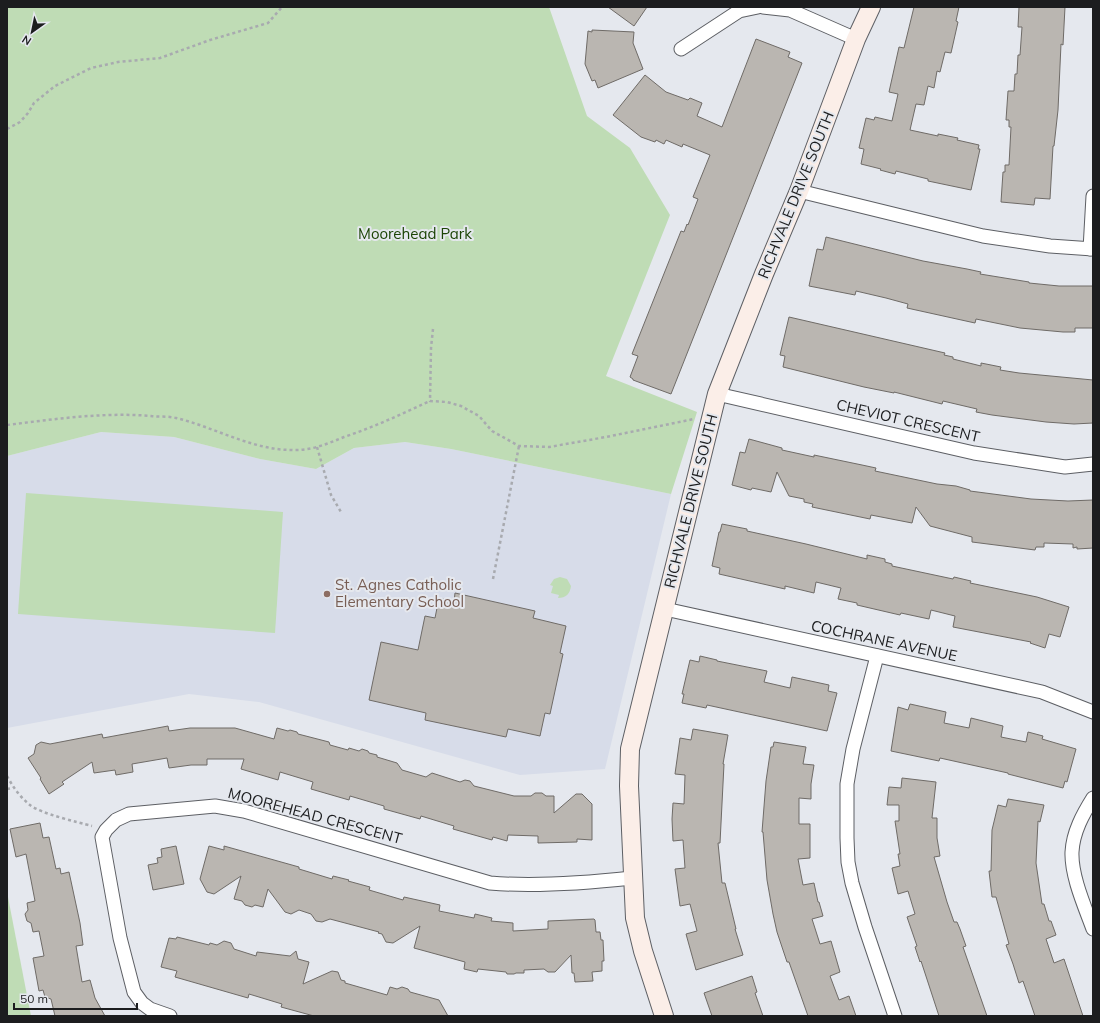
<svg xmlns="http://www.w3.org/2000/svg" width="1100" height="1023" font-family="Mulish,sans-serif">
	<rect width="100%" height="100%" fill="#e5e8ee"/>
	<path fill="#d7dce9" d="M 101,432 L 174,437 L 260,459 L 316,469 L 354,448 L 405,442 L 451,449 L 671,494 L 605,769 L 520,775 L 259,702 L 189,694 L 7,728 L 7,456 Z"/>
	<g fill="#bfdcb5">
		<path d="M 7,7 L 549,7 L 587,116 L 630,148 L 670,215 L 606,376 L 697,412 L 671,494 L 451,449 L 405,442 L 354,448 L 316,469 L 260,459 L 174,437 L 101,432 L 7,456 Z"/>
		<path d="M 26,493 L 283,512 L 275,633 L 18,614 Z"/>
		<path d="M 560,577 L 567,579 L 571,586 C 570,594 566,598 558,598 L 559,595 L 551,593 L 553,586 L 550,585 L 554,579 Z"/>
		<path d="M 7,892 L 31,1016 L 7,1016 Z"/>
	</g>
	<g fill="#bab6b1" stroke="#6f6b67">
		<path d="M 608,7 L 647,7 L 634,26 Z"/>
		<path d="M 914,7 L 959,7 L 956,21 L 958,22 L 951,53 L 945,52 L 940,72 L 937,71 L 934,88 L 928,86 L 924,105 L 916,104 L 910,130 L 938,136 L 938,134 L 958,138 L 957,140 L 979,145 L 978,149 L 980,149 L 971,190 L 928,181 L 928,179 L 896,171 L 895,174 L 880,170 L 881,169 L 861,164 L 864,149 L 859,148 L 866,118 L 874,120 L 875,117 L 892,121 L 898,94 L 889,92 L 899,47 L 904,48 Z"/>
		<path d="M 1019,7 L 1065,7 L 1063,45 L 1061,44 L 1058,110 L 1054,146 L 1053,146 L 1050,199 L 1035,198 L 1034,205 L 1001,202 L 1003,172 L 1005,172 L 1005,165 L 1009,165 L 1011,127 L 1009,127 L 1009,120 L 1006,120 L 1008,91 L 1014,91 L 1015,74 L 1017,74 L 1018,55 L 1020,55 L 1022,27 L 1018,27 Z"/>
		<path d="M 592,30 L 634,32 L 633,43 L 643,69 L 598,88 L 595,80 L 592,81 L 585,64 L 588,31 L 592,32 Z"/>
		<path d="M 756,39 L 790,52 L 788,57 L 802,63 L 671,394 L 633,380 L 633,379 L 630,377 L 638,356 L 632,354 L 681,231 L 684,232 L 687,224 L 688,225 L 698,199 L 693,197 L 710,155 L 683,144 L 682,147 L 666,140 L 664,144 L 656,140 L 655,142 L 641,137 L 613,115 L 645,75 L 666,92 L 688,100 L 690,98 L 702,103 L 697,116 L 722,127 Z"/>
		<path d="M 826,237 L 923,261 L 967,269 L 981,272 L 980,274 L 1029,282 L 1029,283 L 1059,286 L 1093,286 L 1093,328 L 1075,328 L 1075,332 L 1063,332 L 1020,328 L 976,319 L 975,323 L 907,308 L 908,304 L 886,298 L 856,291 L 855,295 L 809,286 L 817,249 L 823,250 Z"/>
		<path d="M 789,317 L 945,353 L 944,355 L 953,357 L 953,359 L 981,366 L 981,363 L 1001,367 L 1000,370 L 1019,373 L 1093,380 L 1093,423 L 1074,424 L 1046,422 L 992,415 L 976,412 L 977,409 L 943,401 L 942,404 L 894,392 L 894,393 L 864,387 L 783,367 L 785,356 L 780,355 Z"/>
		<path d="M 749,439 L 782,448 L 782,450 L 814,457 L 814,455 L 862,465 L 876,468 L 875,471 L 937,484 L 956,486 L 970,490 L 970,491 L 1031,499 L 1068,501 L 1093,500 L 1093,548 L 1077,549 L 1077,547 L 1073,548 L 1073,544 L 1044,543 L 1044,547 L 1036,547 L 1035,550 L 972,542 L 972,537 L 930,526 L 916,507 L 912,523 L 871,515 L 870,519 L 812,507 L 813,504 L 804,502 L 804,499 L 789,496 L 777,472 L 771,492 L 752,488 L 751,490 L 732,485 L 740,452 L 745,453 Z"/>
		<path d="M 722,524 L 747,529 L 747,531 L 806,544 L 867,559 L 867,555 L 885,559 L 885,562 L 892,564 L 892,566 L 953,579 L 954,577 L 971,581 L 970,583 L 1037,597 L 1069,607 L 1060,637 L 1049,634 L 1045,648 L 1030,643 L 1031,642 L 953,627 L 955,616 L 931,610 L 929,619 L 901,613 L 900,615 L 857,605 L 857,603 L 838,599 L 841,588 L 816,582 L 814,593 L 785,586 L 785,589 L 719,574 L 720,568 L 712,566 L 719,532 L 720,532 Z"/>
		<path d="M 455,593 L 535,611 L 533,618 L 566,626 L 560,653 L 563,654 L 550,714 L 545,713 L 540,736 L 508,729 L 506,737 L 425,720 L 426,713 L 369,700 L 381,642 L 418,650 L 425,616 L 435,618 L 439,598 L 454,602 Z"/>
		<path d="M 700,656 L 717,660 L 717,661 L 767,671 L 764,682 L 790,688 L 792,677 L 829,685 L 828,691 L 837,693 L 827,731 L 707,705 L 706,708 L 682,703 L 684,694 L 682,694 L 690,660 L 699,662 Z"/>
		<path d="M 910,704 L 946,712 L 944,723 L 969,728 L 971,718 L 1003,726 L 1001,737 L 1026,742 L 1028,732 L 1043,736 L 1042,739 L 1076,749 L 1067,782 L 1065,781 L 1063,788 L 1008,774 L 1008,773 L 940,758 L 939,761 L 891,751 L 898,707 L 908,710 Z"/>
		<path d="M 168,726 L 169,731 L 190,728 L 235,728 L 274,739 L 277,728 L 288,731 L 290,730 L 297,732 L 298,734 L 329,742 L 330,745 L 348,750 L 349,748 L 359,751 L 362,749 L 368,751 L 369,753 L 377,755 L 377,757 L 397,763 L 402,770 L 426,777 L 432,773 L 460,782 L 465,780 L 470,781 L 474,786 L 514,796 L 531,796 L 535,793 L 542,793 L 546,796 L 554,796 L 554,813 L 576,794 L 582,794 L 592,804 L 592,840 L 577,839 L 577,842 L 538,843 L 538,836 L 508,835 L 507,841 L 493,837 L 492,840 L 453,829 L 454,826 L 421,816 L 420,819 L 384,809 L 384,806 L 350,796 L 349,800 L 311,789 L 313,782 L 280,772 L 278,780 L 241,769 L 244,759 L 207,759 L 207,765 L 191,765 L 169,768 L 167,758 L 132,764 L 133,772 L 116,775 L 115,770 L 94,773 L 92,762 L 62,782 L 64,784 L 49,794 L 40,779 L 41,778 L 28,758 L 34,754 L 36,745 L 41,742 L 50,744 L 102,734 L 103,738 Z"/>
		<path d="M 693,729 L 728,735 L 723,764 L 724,764 L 720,843 L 718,843 L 722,883 L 725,883 L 736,929 L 735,929 L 743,955 L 696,970 L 686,934 L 697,931 L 690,904 L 680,906 L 675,869 L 685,868 L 683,840 L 673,841 L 672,819 L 673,803 L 684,804 L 685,775 L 675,774 L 680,738 L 691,740 Z"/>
		<path d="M 774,742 L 806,747 L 803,764 L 814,765 L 811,784 L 811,799 L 799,798 L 799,824 L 810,824 L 810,858 L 798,859 L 803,885 L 814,883 L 818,902 L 819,902 L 823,916 L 812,919 L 820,944 L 831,941 L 840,972 L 830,976 L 839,1000 L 849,996 L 856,1016 L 808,1016 L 789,962 L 787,962 L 777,932 L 773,914 L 767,880 L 763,832 L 762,832 L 766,781 L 771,747 L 773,747 Z"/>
		<path d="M 902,778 L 936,782 L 932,818 L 937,818 L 937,838 L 940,856 L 934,857 L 947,902 L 954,922 L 957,922 L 960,929 L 966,946 L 963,947 L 987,1016 L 939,1016 L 921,961 L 920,962 L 915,947 L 917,946 L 907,917 L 915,914 L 908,891 L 898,894 L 892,868 L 900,866 L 898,854 L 900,854 L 895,821 L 899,821 L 899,805 L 887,805 L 889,787 L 901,788 Z"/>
		<path d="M 1008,799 L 1044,805 L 1040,822 L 1038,821 L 1036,863 L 1042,904 L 1044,904 L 1049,921 L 1051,921 L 1056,935 L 1046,939 L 1054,963 L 1064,959 L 1083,1016 L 1035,1016 L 1023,981 L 1019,983 L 1013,964 L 1006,945 L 1009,944 L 996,897 L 992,897 L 989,871 L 991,871 L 992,830 L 998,805 L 1006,807 Z"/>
		<path d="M 40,823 L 43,838 L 49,837 L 56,869 L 60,868 L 61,874 L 69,872 L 80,923 L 83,945 L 76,946 L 82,982 L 90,980 L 95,998 L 105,1016 L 55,1016 L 51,999 L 45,997 L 43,990 L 39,991 L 33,958 L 44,956 L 39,931 L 33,932 L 31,923 L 27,921 L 25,914 L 28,910 L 27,903 L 35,901 L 26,854 L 16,857 L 10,829 Z"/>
		<path d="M 176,846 L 184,884 L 153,890 L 148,865 L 158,863 L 157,858 L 162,857 L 161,849 Z"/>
		<path d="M 209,846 L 224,850 L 224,846 L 299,867 L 299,869 L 332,879 L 333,876 L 349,880 L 348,881 L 370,887 L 369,890 L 403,900 L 404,897 L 440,905 L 439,911 L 474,918 L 475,914 L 492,918 L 491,921 L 513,923 L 513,931 L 548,929 L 548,921 L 594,919 L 595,920 L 596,932 L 600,932 L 601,940 L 603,940 L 604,961 L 602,961 L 602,971 L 592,972 L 593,981 L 575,982 L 574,973 L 572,973 L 571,955 L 555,972 L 548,972 L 544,969 L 524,970 L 524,973 L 516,973 L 514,974 L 507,974 L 506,972 L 478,969 L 477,972 L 464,969 L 465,962 L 414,948 L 420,926 L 393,943 L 386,942 L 382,934 L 378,933 L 379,932 L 330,919 L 322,922 L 316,921 L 311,914 L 299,910 L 291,914 L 285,912 L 268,889 L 263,907 L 255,905 L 252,907 L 245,905 L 242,901 L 234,899 L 241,876 L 214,894 L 207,892 L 200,879 Z"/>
		<path d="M 177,937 L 209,945 L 210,943 L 217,945 L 224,941 L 231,943 L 234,949 L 256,956 L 257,952 L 290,956 L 296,951 L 298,959 L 309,962 L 303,984 L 332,971 L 338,972 L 341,980 L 345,981 L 345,983 L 387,995 L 390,987 L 397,989 L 402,987 L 408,989 L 410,992 L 439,1000 L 448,1016 L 314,1016 L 281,1007 L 282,1004 L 249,994 L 248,998 L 175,977 L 177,971 L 161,967 L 169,938 L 176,939 Z"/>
		<path d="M 752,976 L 757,992 L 755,993 L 763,1016 L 712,1016 L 704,993 Z"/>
	</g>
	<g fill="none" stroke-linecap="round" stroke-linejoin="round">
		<defs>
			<g id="street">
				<path d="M 763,7 L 790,10 L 856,39"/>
				<path d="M 681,49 L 739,11 L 758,7"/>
				<path d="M 799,191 L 983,236 L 1050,246 L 1093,249"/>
				<path d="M 1090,249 L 1093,196"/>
				<path d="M 717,394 L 974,453 L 1065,467 L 1093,464"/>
				<path d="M 665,609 L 1042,692 L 1093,712"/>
				<path d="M 877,656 L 853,749 L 847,784 L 847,838 L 848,862 L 852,883 L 865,927 L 895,1016"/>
				<path d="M 1093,798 C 1083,814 1073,832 1072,852 C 1071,876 1085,907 1093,929"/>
				<path d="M 170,1016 L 150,1009 L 142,1003 L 134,992 L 120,938 L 102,837 L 106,830 L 116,820 L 129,814 L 215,806 L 244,811 L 490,883 C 537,887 586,883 632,878"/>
			</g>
			<path id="secondary" d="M 664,1016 L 643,951 L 635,918 L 629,786 L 630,749 L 717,394 L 764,274 L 799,191 L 856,39 L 871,7"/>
		</defs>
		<use href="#street" stroke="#5d5f64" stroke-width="15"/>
		<use href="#secondary" stroke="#5d5f64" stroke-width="20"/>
		<g stroke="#a8aaaf" stroke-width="2.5" stroke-dasharray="3 3" stroke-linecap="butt">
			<path d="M 7,129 L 20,122 L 28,113 L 34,103 L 55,86 L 91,68 L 118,62 L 160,58 L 210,40 L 268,23 L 282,7"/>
			<path d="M 433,329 L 431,348 L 430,401 L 447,402 L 461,406 L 479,416 L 492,431 L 519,446 L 549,447 L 606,437 L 694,419"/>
			<path d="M 7,425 C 55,419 103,412 151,416 C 159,417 168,416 176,418 C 214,427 252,450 292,450 C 310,451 327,444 344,437 C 374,427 402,414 430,401"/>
			<path d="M 317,447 L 331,495 L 341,512"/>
			<path d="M 493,579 L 519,446"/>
			<path d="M 7,776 C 13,787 20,797 30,805 C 41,814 78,822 92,826"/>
			<path d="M 7,789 L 13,788"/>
		</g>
		<use href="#street" stroke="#fff" stroke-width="13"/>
		<use href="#secondary" stroke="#fbeee8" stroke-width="18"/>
	</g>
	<circle fill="#8d6e63" stroke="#e5e8ee" stroke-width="1.5" cx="327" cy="594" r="4"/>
	<g text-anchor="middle" stroke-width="4" stroke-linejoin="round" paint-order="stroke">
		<g font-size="15" fill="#1c1d1f" stroke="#e5e8ee">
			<text transform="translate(796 195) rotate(-68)" y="5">RICHVALE DRIVE SOUTH</text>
			<text transform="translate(908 421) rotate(13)" y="5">CHEVIOT CRESCENT</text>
			<text transform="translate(691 501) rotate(-76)" y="5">RICHVALE DRIVE SOUTH</text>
			<text transform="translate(884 641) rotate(12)" y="5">COCHRANE AVENUE</text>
			<text transform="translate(315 816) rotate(15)" y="5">MOOREHEAD CRESCENT</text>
		</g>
		<g font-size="15" fill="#1c4506" stroke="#e5e8ee">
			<text x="415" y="239">Moorehead Park</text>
		</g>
		<g font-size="15" fill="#785e54" stroke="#e5e8ee" text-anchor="start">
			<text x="335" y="590">St. Agnes Catholic<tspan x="335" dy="17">Elementary School</tspan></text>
		</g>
	</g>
	<rect width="1100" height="1023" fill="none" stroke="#1c1d1f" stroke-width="16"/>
	<g transform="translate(32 32) rotate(213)" stroke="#e5e8ee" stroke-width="3" paint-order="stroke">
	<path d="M0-3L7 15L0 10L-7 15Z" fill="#1c1d1f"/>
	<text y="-6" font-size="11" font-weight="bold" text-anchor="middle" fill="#1c1d1f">N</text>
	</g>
	<path d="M14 1003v6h123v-6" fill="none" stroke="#1c1d1f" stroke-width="2"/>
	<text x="20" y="1003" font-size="12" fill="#1c1d1f" stroke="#e5e8ee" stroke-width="3" paint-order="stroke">50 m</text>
</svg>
